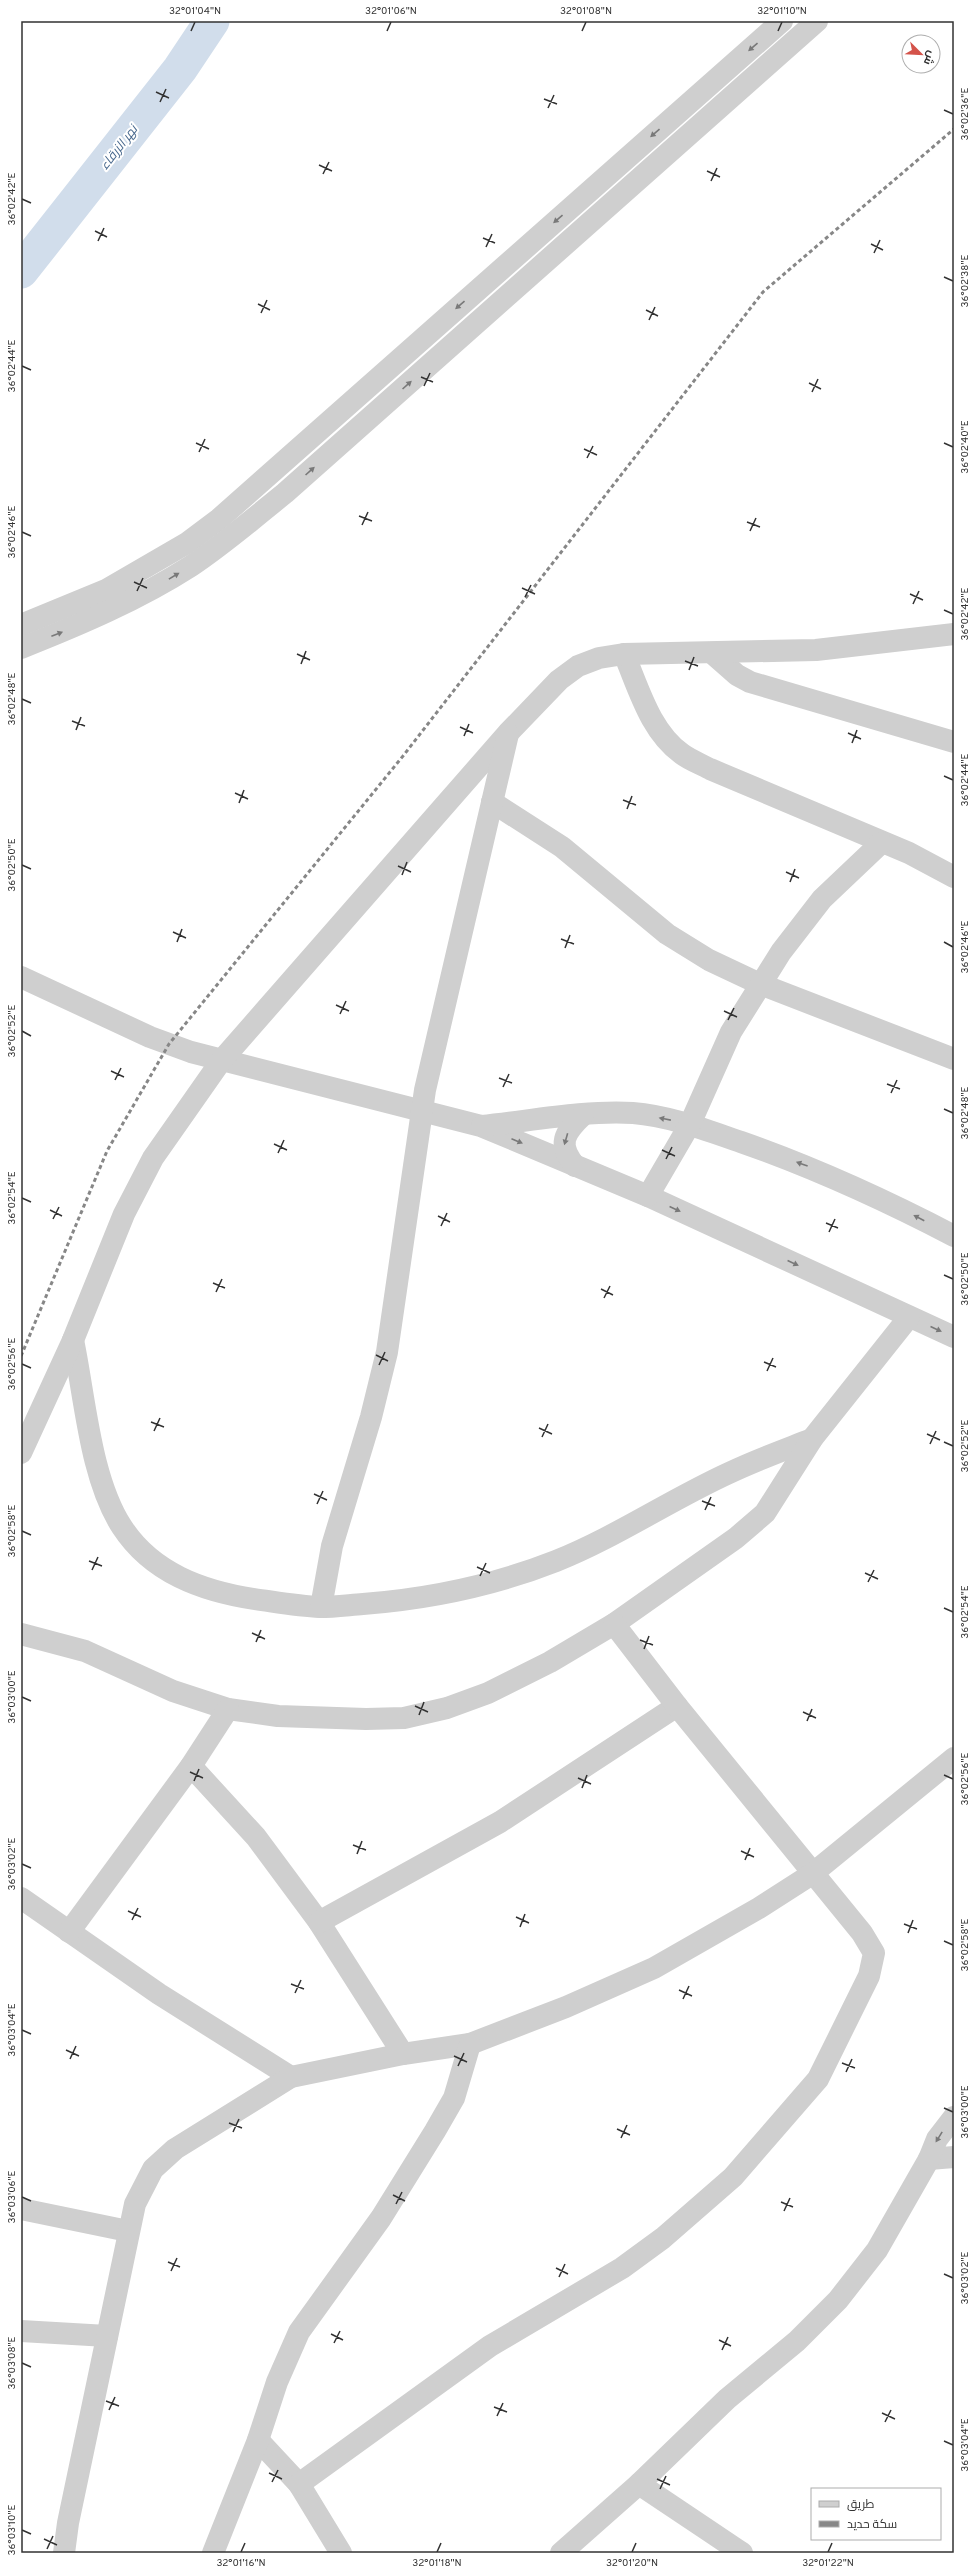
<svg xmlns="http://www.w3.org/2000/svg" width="975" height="2574" font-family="Overpass,Cairo,sans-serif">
	<rect width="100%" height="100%" fill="#fff"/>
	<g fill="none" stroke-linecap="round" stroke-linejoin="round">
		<path stroke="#d1ddeb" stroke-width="35" d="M 21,271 L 180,69 L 212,21"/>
		<g stroke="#cfcfcf" stroke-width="22">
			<path d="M 21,625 L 106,590 L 187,543 L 219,519 L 782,21"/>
			<path d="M 21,648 C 79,625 138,600 191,566 C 224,544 254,518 285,493 L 817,21"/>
			<path d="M 712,653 L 737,675 L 750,682 L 954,742"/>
			<path d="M 624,654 C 639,689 650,731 682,754 C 690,760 701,764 710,769 L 909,853 L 954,877"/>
			<path d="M 492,802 L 562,847 L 667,934 L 709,960 L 760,984 L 954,1059"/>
			<path d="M 21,977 L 150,1037 L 191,1052 L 481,1126 L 648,1196 L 954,1337"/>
			<path d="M 482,1126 C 530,1121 585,1110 633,1113 C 670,1116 706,1130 741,1142 C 815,1168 885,1200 954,1236"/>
			<path d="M 575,1166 C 557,1144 564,1133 583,1115"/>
			<path d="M 648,1196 L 690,1124 L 731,1032 L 781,952 L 822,899 L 881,843"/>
			<path d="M 73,1340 C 85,1397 90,1478 122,1527 C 152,1573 202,1591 254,1599 C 276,1602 298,1606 320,1607 C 334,1607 349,1605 363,1604 C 428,1599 495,1585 556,1561 C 616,1537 670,1500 729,1473 C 756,1460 784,1450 812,1439"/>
			<path d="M 21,1453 L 73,1340 L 124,1214 L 153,1158 L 221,1061 L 508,733 L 559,680 L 578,666 L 599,658 L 624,654 L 816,650 L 954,634"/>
			<path d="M 321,1607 L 332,1546 L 371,1417 L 387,1352 L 425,1090 L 508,734"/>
			<path d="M 21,1634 L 85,1651 L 173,1691 L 228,1709 L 278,1716 L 366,1719 L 404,1718 L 447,1708 L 488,1693 L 550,1662 L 614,1624 L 736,1538 L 765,1513 L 812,1439 L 909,1317"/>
			<path d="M 191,1766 L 256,1837 L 319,1922 L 403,2054"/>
			<path d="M 21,1898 L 159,1994 L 291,2077"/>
			<path d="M 319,1922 L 500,1822 L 677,1706"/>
			<path d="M 69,1932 L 191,1766 L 228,1709"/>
			<path d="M 929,2159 L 954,2157"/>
			<path d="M 21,2209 L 128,2231"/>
			<path d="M 21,2331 L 107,2336"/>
			<path d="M 258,2440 L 299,2484 L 341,2553"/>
			<path d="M 299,2484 L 490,2346 L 622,2268 L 663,2238 L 733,2177 L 818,2079 L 869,1976 L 874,1953 L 862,1933 L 677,1706 L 614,1624"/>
			<path d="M 639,2484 L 742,2553"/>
			<path d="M 64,2553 L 68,2523 L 135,2204 L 153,2169 L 175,2149 L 291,2077 L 403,2054 L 470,2044 L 566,2007 L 654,1968 L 759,1908 L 812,1874 L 954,1758"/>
			<path d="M 213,2553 L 258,2440 L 277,2382 L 299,2332 L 381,2218 L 435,2131 L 454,2098 L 470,2044"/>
			<path d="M 561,2553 L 639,2484 L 727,2399 L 797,2341 L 838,2300 L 877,2250 L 929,2159 L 937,2139 L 954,2117"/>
		</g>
		<path stroke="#878787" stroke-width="3" stroke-dasharray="4 3" stroke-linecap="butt" d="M 21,1356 L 107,1151 L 169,1044 L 403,756 L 763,292 L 954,129"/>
	</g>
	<defs><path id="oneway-solid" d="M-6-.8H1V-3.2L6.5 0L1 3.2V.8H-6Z"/></defs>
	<g fill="#797979">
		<use href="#oneway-solid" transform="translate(753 47) rotate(139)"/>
		<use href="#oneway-solid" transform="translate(655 133) rotate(139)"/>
		<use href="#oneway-solid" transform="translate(558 219) rotate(139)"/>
		<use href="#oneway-solid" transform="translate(460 305) rotate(139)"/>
		<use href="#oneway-solid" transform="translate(407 385) rotate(-42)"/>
		<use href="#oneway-solid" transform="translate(310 471) rotate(-42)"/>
		<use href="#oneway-solid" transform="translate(174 576) rotate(-31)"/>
		<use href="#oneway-solid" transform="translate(57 634) rotate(-21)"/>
		<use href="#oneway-solid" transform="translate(665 1119) rotate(-169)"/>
		<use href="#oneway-solid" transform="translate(566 1139) rotate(106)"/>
		<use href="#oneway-solid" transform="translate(517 1141) rotate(23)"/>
		<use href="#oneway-solid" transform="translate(802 1164) rotate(-160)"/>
		<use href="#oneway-solid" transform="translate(675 1209) rotate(25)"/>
		<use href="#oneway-solid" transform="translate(919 1218) rotate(-152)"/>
		<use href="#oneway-solid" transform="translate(793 1263) rotate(25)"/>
		<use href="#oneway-solid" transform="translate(936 1329) rotate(24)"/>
		<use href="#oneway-solid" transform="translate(939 2137) rotate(122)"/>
	</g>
	<path fill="none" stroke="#323232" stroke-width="1.5" d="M 191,31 L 195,22M 387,31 L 391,22M 582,31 L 586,22M 778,31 L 782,22M 156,92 L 169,98M 544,99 L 557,104M 160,102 L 166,89M 548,108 L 554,95M 944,110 L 953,114M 319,165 L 332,171M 707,171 L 720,177M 323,174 L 329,162M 711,181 L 717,168M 22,199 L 31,203M 95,231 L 107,237M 483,238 L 495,243M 98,241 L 104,228M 871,244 L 883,250M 486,247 L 492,234M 874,253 L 880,240M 944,277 L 953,281M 258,304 L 270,310M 646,310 L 658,316M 261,313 L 267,300M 649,320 L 655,307M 22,366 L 31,370M 421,377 L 433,382M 809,383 L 821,389M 424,386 L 430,373M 812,392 L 818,379M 196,443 L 209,449M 944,443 L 953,447M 584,449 L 597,455M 199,452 L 205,439M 587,458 L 593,446M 359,516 L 372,521M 747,522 L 760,527M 362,525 L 368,512M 750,531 L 756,518M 22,532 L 31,536M 134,582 L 147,588M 522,588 L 535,594M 137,591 L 143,578M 910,594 L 923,600M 525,597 L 531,585M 913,604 L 919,591M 944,610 L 953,614M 297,654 L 310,660M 685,661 L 698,666M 301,664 L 306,651M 689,670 L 694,657M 22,699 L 31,703M 72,721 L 85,726M 460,727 L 473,733M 76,730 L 81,717M 848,733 L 861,739M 464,736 L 469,724M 852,743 L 857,730M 944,776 L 953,780M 235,793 L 248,799M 623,800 L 636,805M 239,803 L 244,790M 627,809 L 632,796M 22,865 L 31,869M 398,866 L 411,872M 786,872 L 799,878M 402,875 L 407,862M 790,882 L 795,869M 173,932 L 186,938M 561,939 L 574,944M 177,942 L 182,929M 944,942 L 953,947M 565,948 L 570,935M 336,1005 L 349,1011M 724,1011 L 737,1017M 340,1014 L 346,1001M 728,1020 L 734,1008M 22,1031 L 31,1036M 111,1071 L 124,1077M 499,1078 L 512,1083M 115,1080 L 121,1068M 887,1084 L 900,1089M 503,1087 L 509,1074M 891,1093 L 897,1080M 944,1109 L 953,1113M 274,1144 L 287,1150M 662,1150 L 675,1156M 278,1153 L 284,1140M 666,1159 L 672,1147M 22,1198 L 31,1202M 50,1210 L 62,1216M 438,1216 L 450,1222M 53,1219 L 59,1207M 826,1223 L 838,1228M 441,1226 L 447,1213M 829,1232 L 835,1219M 944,1275 L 953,1279M 213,1283 L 225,1288M 601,1289 L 613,1295M 216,1292 L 222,1279M 604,1298 L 610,1286M 376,1355 L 388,1361M 764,1362 L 776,1367M 22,1364 L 31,1368M 379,1365 L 385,1352M 767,1371 L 773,1358M 151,1422 L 164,1427M 539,1428 L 552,1434M 154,1431 L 160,1418M 927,1434 L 940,1440M 542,1437 L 548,1424M 944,1442 L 953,1446M 930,1444 L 936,1431M 314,1494 L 327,1500M 702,1501 L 715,1506M 317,1504 L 323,1491M 705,1510 L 711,1497M 22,1531 L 31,1535M 89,1561 L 102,1566M 477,1567 L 490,1573M 92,1570 L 98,1557M 865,1573 L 878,1579M 480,1576 L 486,1563M 868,1582 L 874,1570M 944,1608 L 953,1612M 252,1633 L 265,1639M 640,1640 L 653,1645M 256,1642 L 261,1630M 644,1649 L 649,1636M 22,1697 L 31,1701M 415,1706 L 428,1712M 803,1712 L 816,1718M 419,1715 L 424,1702M 807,1721 L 812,1709M 190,1772 L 203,1778M 944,1775 L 953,1779M 578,1778 L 591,1784M 194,1781 L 199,1769M 582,1788 L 587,1775M 353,1845 L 366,1850M 741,1851 L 754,1857M 357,1854 L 362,1841M 745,1860 L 750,1848M 22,1864 L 31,1868M 128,1911 L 141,1917M 516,1917 L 529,1923M 132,1920 L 138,1908M 904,1924 L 917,1929M 520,1927 L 525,1914M 908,1933 L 913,1920M 944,1941 L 953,1945M 291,1984 L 304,1989M 679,1990 L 692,1996M 295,1993 L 301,1980M 683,1999 L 689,1986M 22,2030 L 31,2034M 66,2050 L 79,2056M 454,2056 L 467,2062M 70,2059 L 76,2046M 842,2063 L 855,2068M 458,2066 L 464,2053M 846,2072 L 852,2059M 944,2108 L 953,2112M 229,2123 L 242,2128M 617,2129 L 630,2135M 233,2132 L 239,2119M 621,2138 L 627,2125M 393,2195 L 405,2201M 22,2197 L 31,2201M 781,2202 L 793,2207M 396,2204 L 402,2192M 784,2211 L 790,2198M 168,2262 L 180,2267M 556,2268 L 568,2274M 171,2271 L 177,2258M 944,2274 L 953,2278M 559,2277 L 565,2264M 331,2334 L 343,2340M 719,2340 L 731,2346M 334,2343 L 340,2331M 722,2350 L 728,2337M 22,2363 L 31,2367M 106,2401 L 119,2406M 494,2407 L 507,2412M 109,2410 L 115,2397M 882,2413 L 895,2419M 497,2416 L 503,2403M 885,2422 L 891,2410M 944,2441 L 953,2445M 269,2473 L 282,2479M 657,2479 L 670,2485M 272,2482 L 278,2470M 660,2489 L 666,2476M 22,2530 L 31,2534M 44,2539 L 57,2545M 47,2549 L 53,2536M 241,2552 L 245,2543M 437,2552 L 441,2543M 632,2552 L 636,2543M 828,2552 L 832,2543"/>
	<g text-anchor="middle" stroke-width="4" stroke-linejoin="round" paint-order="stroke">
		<g font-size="13" font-style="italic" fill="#48688d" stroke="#fff">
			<text transform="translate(118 147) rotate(-52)" y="5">نهر الزرقاء</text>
		</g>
	</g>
	<rect width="975" height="2574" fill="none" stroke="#ffffff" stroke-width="44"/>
	<rect x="811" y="2488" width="130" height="52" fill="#ffffff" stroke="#adadad"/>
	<rect x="819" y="2501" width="20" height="6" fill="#cfcfcf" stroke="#adadad"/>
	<text x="847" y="2508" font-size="12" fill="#323232">طريق</text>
	<rect x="819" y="2521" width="20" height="6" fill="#878787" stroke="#adadad"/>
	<text x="847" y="2528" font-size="12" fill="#323232">سكة حديد</text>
	<g transform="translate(921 54) rotate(114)"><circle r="19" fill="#ffffff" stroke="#adadad"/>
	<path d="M0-3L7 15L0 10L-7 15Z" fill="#d4534a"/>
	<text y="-6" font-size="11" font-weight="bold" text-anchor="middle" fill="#323232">ش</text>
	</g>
	<rect x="22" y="22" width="931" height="2530" fill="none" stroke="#323232" stroke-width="1.5"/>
	<g font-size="10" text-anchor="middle" fill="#323232">
		<text x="195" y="14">32°01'04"N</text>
		<text x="391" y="14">32°01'06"N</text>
		<text x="586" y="14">32°01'08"N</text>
		<text x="782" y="14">32°01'10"N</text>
		<text transform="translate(964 114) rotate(-90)" y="4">36°02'36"E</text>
		<text transform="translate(11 199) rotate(-90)" y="4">36°02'42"E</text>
		<text transform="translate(964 281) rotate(-90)" y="4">36°02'38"E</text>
		<text transform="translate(11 366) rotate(-90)" y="4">36°02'44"E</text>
		<text transform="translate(964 447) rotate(-90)" y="4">36°02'40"E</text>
		<text transform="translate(11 532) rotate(-90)" y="4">36°02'46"E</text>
		<text transform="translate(964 614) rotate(-90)" y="4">36°02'42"E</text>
		<text transform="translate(11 699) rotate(-90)" y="4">36°02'48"E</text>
		<text transform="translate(964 780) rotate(-90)" y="4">36°02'44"E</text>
		<text transform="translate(11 865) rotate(-90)" y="4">36°02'50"E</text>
		<text transform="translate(964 947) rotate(-90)" y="4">36°02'46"E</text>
		<text transform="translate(11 1031) rotate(-90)" y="4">36°02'52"E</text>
		<text transform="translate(964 1113) rotate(-90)" y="4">36°02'48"E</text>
		<text transform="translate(11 1198) rotate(-90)" y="4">36°02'54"E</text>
		<text transform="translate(964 1279) rotate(-90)" y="4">36°02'50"E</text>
		<text transform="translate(11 1364) rotate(-90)" y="4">36°02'56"E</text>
		<text transform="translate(964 1446) rotate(-90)" y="4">36°02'52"E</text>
		<text transform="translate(11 1531) rotate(-90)" y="4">36°02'58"E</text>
		<text transform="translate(964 1612) rotate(-90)" y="4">36°02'54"E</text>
		<text transform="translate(11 1697) rotate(-90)" y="4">36°03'00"E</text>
		<text transform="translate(964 1779) rotate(-90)" y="4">36°02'56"E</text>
		<text transform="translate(11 1864) rotate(-90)" y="4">36°03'02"E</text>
		<text transform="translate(964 1945) rotate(-90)" y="4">36°02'58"E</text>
		<text transform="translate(11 2030) rotate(-90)" y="4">36°03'04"E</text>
		<text transform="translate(964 2112) rotate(-90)" y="4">36°03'00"E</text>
		<text transform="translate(11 2197) rotate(-90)" y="4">36°03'06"E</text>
		<text transform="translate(964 2278) rotate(-90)" y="4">36°03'02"E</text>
		<text transform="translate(11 2363) rotate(-90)" y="4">36°03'08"E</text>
		<text transform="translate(964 2445) rotate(-90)" y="4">36°03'04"E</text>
		<text transform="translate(11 2530) rotate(-90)" y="4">36°03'10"E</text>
		<text x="241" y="2566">32°01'16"N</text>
		<text x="437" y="2566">32°01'18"N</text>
		<text x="632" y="2566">32°01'20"N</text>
		<text x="828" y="2566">32°01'22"N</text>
	</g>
</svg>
